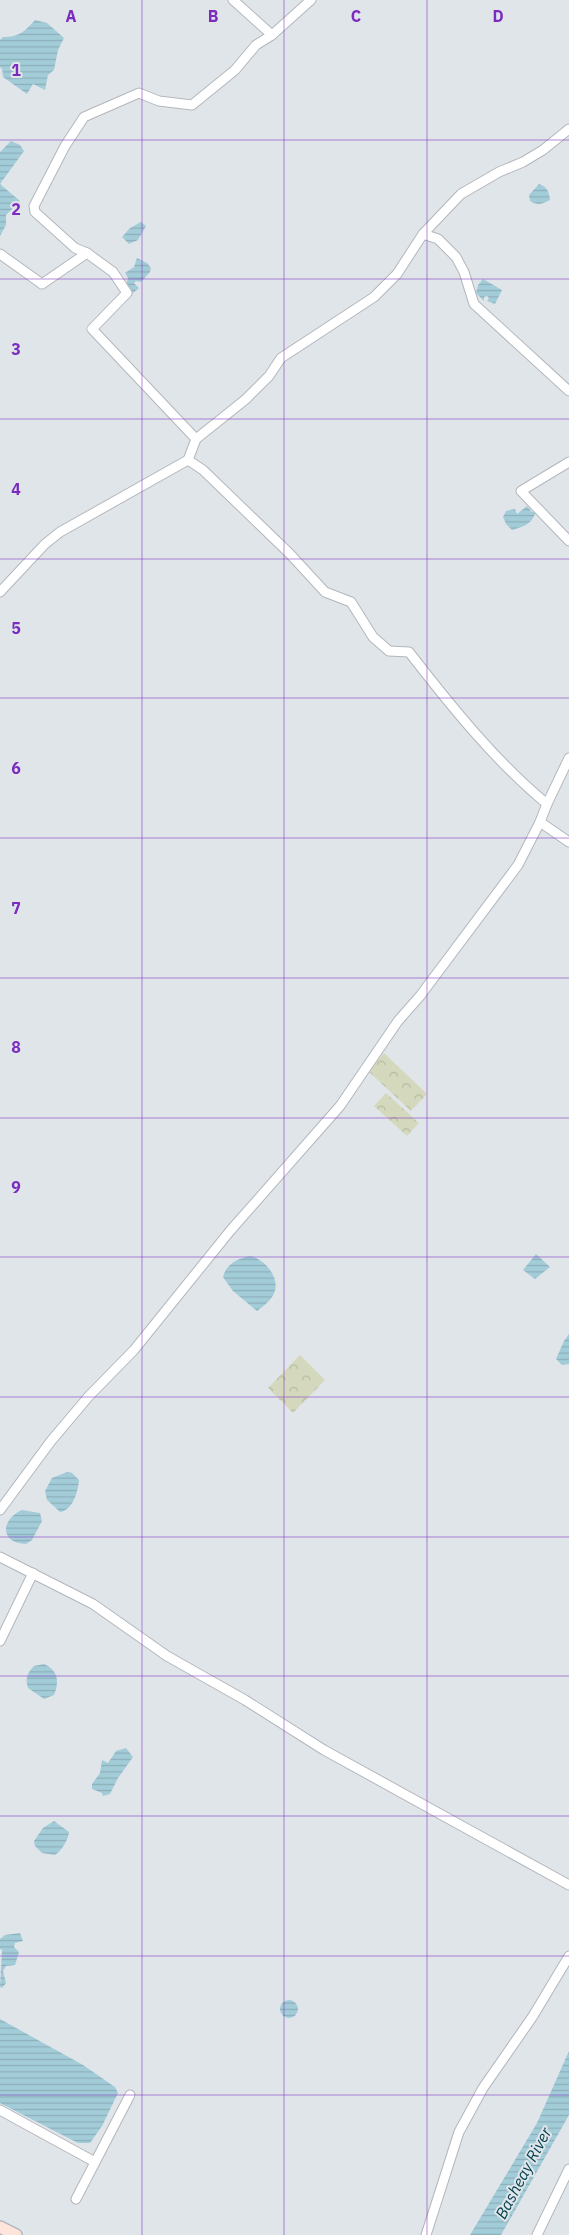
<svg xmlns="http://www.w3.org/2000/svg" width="569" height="2235" font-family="'IBM Plex Sans',sans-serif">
	<defs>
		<pattern id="forest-crowns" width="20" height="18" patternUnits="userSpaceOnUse" patternTransform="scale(1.25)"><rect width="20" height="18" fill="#d4d9bd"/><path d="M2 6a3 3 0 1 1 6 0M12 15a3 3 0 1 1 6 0" fill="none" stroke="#b5baa2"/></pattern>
		<pattern id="water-rules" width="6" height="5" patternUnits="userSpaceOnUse" patternTransform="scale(1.25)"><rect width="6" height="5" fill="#a3ccd9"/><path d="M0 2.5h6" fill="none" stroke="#8cafba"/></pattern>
	</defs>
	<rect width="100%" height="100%" fill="#e0e5ea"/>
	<g fill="url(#forest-crowns)">
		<path d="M 384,1053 L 427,1094 L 411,1111 L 368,1071 Z"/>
		<path d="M 386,1093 L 419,1123 L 407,1136 L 374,1106 Z"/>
		<path d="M 300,1355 L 325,1380 L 293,1413 L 268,1388 Z"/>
	</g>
	<g fill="url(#water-rules)">
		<path d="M 35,20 L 47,23 L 64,38 L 58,50 L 54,70 L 48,75 L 45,90 L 33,84 L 27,94 L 3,77 L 2,69 L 0,67 L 0,40 L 3,37 C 19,37 24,32 35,20 Z"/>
		<path d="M 11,141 L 20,145 L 24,151 L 0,184 L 20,201 L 6,215 L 6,225 L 0,236 L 0,152 Z"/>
		<path d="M 539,184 C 547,187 549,191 550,200 C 543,204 537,206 530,201 L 529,195 Z"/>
		<path d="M 141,222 L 146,226 L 138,240 L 129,244 L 122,237 L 130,228 Z"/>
		<path d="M 137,258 L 147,263 L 151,268 L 150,272 L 141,282 L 136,281 L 134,283 L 139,288 L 133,293 L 126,286 L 128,278 L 125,273 L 134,267 Z"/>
		<path d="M 483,279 L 502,290 L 495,304 L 487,301 L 489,298 L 487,296 L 484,297 L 484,301 L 476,293 L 478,285 Z"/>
		<path d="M 527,506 L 532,512 L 536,512 C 530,526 524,526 512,530 L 506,524 L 503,517 L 506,511 L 515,509 L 517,514 Z"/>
		<path d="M 536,1254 L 550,1267 L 535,1279 L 523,1270 Z"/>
		<path d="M 251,1256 C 267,1261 283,1281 272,1297 C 268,1303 262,1307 257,1311 L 233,1291 L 223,1277 C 226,1264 238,1258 251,1256 Z"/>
		<path d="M 569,1334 L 569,1364 L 562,1365 L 556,1359 L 564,1341 Z"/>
		<path d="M 67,1472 L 72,1473 L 79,1480 C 78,1491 73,1510 60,1512 L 47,1500 L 45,1491 L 52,1478 Z"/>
		<path d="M 22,1510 L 40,1513 L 42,1521 L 32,1540 L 26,1544 C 0,1543 0,1520 22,1510 Z"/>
		<path d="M 44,1664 C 59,1671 59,1682 54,1695 L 44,1699 L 28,1688 C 25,1679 27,1673 34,1666 Z"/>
		<path d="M 126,1748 L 133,1757 L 118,1778 L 110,1794 L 103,1796 L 102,1793 L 92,1789 L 92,1784 L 100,1773 L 102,1760 L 108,1763 L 116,1751 Z"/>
		<path d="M 54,1821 L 69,1832 C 68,1840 62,1850 55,1855 L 42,1853 L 35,1846 L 34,1841 L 43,1828 Z"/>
		<path d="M 20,1933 L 23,1941 L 15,1943 L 14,1947 L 19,1952 L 15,1965 L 6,1966 L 3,1971 L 6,1983 L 2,1988 L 0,1987 L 2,1950 L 0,1949 L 0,1939 L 5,1935 Z"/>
		<circle cx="289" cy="2009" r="9"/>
		<path d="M 0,2019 L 83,2065 L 115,2087 L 118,2093 L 102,2126 L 90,2143 L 78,2143 L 0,2103 Z"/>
		<path d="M 569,2051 L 569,2115 L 501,2235 L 470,2235 L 537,2123 Z"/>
	</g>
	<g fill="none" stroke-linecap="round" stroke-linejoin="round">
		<defs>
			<g id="street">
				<path d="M 233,0 L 272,35 L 311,0"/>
				<path d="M 423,234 L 438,239 L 456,257 L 464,272 L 474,304 L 569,391"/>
				<path d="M 87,253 L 75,248 L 35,212 L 34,206 L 65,146 L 84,117 L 139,93 L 159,101 L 192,105 L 235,70 L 256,45 L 272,35"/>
				<path d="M 0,254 L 42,284 L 87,253 L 113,272 L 127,293 L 92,329 L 196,439 L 188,460 L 203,470 L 290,554 L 325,592 L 351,602 L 373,637 L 389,651 L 409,652 C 451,706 495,761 547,804 L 540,822 L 569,842"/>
				<path d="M 196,439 L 246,399 L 269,376 L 281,358 L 374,297 L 397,274 L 423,234 L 461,194 L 499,172 L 523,162 L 543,150 L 569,129"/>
				<path d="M 569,462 L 521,491 L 569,541"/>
				<path d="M 0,592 L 45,544 L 60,532 L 188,460"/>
				<path d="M 547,804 L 569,758"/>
				<path d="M 0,1510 L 51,1441 L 89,1396 L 134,1350 L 230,1231 L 340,1106 L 398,1021 L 420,996 L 518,865 L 540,822"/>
				<path d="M 0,1557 L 93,1604 L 167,1656 L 245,1700 L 324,1750 L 569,1885"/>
				<path d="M 0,1641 L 33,1573"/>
				<path d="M 0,2110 L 95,2162"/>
				<path d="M 76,2199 L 130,2095"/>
				<path d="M 426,2235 L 459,2132 L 483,2088 L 533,2016 L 569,1956"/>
				<path d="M 537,2235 L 569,2169"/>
			</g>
			<path id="secondary" d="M 0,2227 L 16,2235"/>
		</defs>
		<use href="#street" stroke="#b3b7bc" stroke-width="11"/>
		<use href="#secondary" stroke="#b3b7bc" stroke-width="14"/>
		<use href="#street" stroke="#fff" stroke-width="9"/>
		<use href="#secondary" stroke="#fee4db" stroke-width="11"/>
	</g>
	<path fill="none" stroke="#7b2cbf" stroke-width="1" stroke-opacity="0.55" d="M 142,0 L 142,2235M 284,0 L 284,2235M 427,0 L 427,2235M 0,140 L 569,140M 0,279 L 569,279M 0,419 L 569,419M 0,559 L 569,559M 0,698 L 569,698M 0,838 L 569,838M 0,978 L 569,978M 0,1118 L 569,1118M 0,1257 L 569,1257M 0,1397 L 569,1397M 0,1537 L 569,1537M 0,1676 L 569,1676M 0,1816 L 569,1816M 0,1956 L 569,1956M 0,2095 L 569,2095"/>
	<g text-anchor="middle" stroke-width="4" stroke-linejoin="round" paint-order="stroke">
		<g font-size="16" font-style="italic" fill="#003f4d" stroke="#e0e5ea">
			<text transform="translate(523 2173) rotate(-62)" y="6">Basheay River</text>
		</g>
	</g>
	<g font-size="16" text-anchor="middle" font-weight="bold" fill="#7b2cbf" stroke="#e0e5ea" stroke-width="4" stroke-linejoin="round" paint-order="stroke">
		<text x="71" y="22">A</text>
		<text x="213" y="22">B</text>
		<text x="356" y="22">C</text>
		<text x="498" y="22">D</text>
		<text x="16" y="76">1</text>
		<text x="16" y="215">2</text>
		<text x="16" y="355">3</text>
		<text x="16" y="495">4</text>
		<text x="16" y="634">5</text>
		<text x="16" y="774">6</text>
		<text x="16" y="914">7</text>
		<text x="16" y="1053">8</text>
		<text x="16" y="1193">9</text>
	</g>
</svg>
